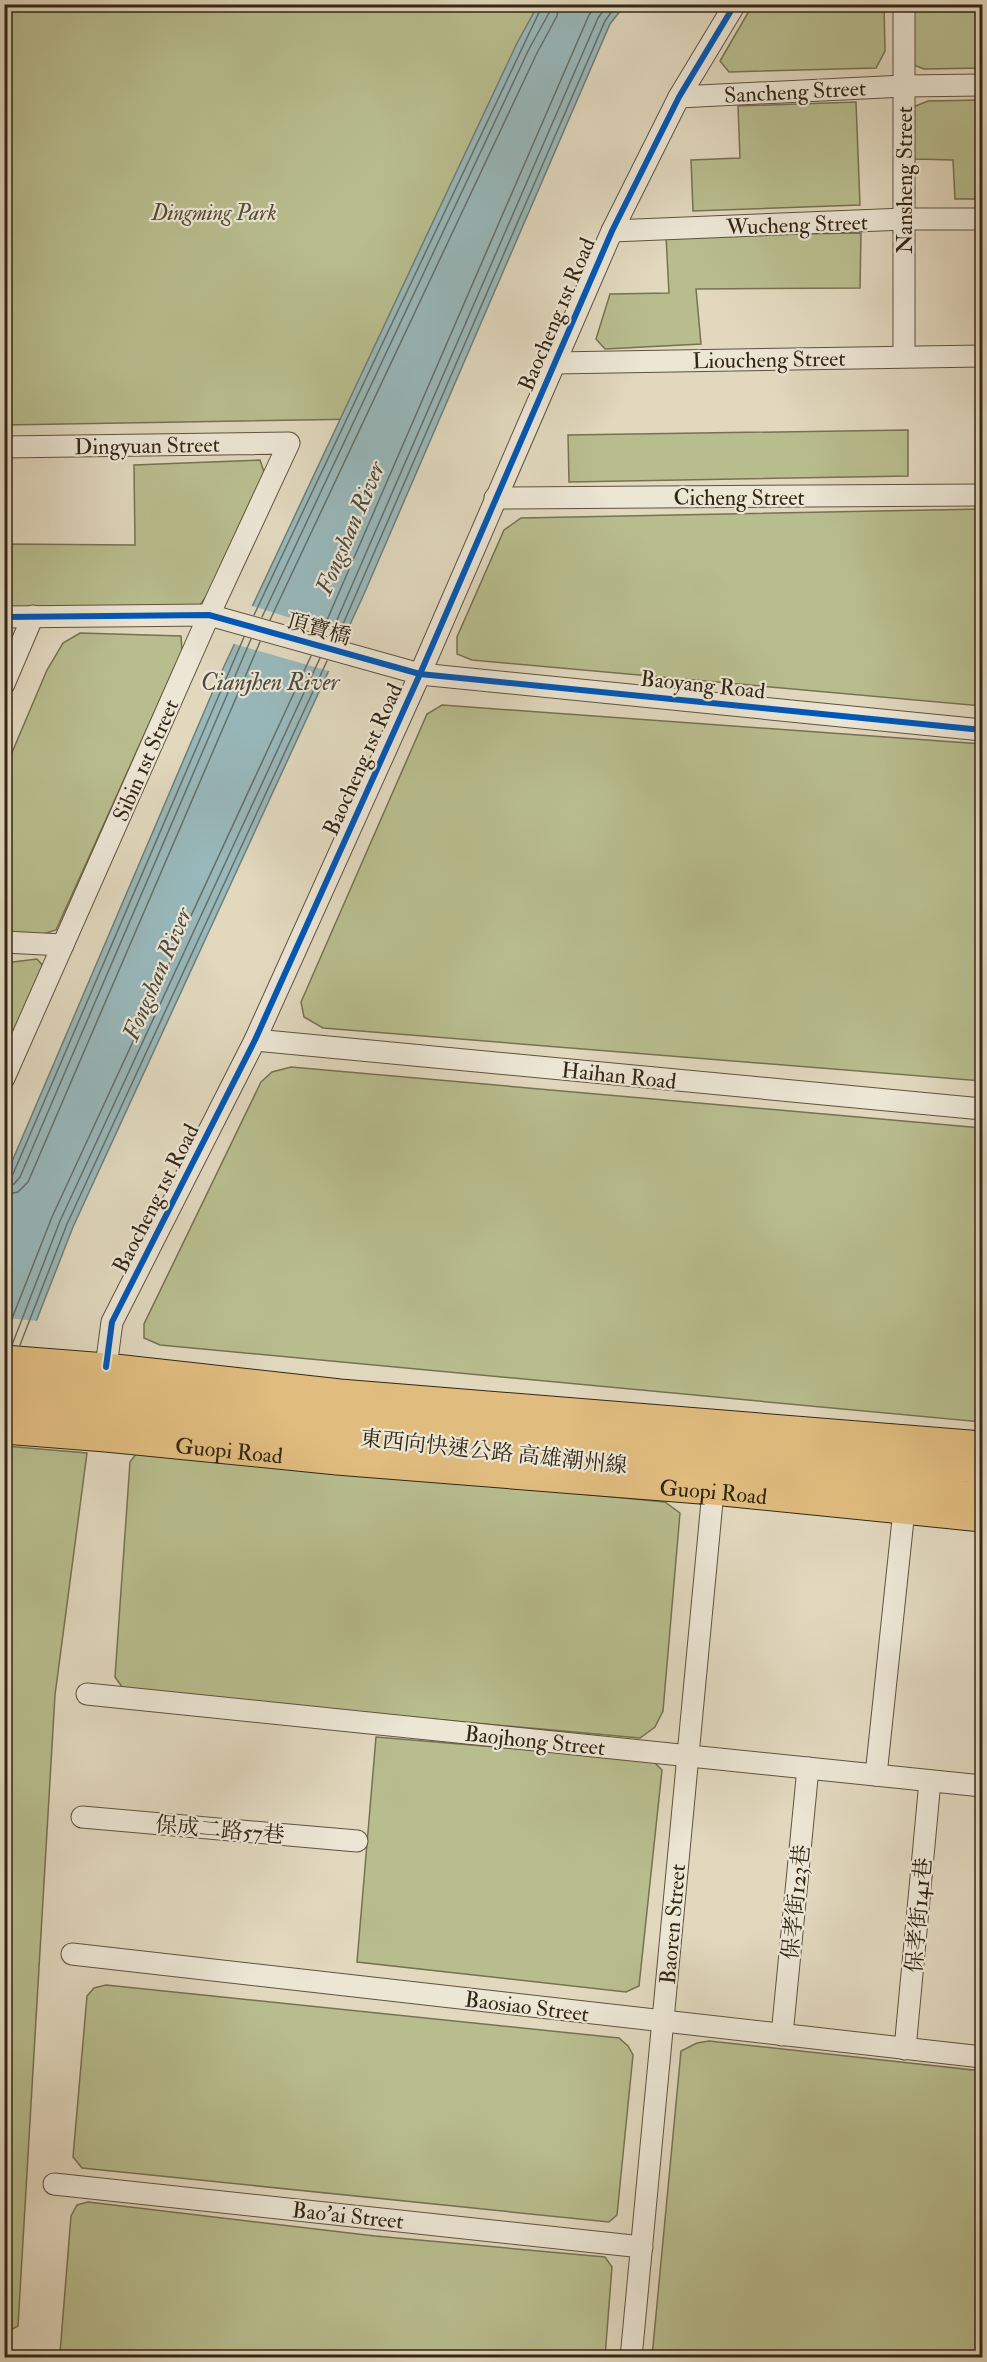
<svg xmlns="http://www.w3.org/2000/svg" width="987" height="2362" font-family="'IM FELL Double Pica','Noto Serif TC',serif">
	<rect width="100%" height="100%" fill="#e1d8be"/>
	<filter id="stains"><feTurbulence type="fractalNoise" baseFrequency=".00333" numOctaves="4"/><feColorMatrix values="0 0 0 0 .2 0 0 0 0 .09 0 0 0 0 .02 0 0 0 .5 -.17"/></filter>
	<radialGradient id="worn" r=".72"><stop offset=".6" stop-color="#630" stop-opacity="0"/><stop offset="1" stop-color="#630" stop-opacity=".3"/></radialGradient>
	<g fill="#b8bd8e" stroke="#767251" stroke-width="1.5">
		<path d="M 753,4 L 884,5 L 885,51 L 876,68 L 729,72 L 720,61 Z"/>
		<path d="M 4,5 L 559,5 L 363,419 L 5,425 Z"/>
		<path d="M 912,5 L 982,5 L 982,68 L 924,69 L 911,64 Z"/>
		<path d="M 982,100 L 982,199 L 955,199 L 953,160 L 914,159 L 913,107 L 928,101 Z"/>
		<path d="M 856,102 L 860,205 L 693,211 L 691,160 L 740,158 L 738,106 Z"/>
		<path d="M 861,233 L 860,288 L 696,289 L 701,344 L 605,349 L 596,339 L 610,294 L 669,293 L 666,236 Z"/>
		<path d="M 908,430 L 908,476 L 569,482 L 568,435 Z"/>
		<path d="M 260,460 L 264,472 L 210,591 L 198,608 L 5,608 L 5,544 L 135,545 L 134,465 Z"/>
		<path d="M 982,509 L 982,706 L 472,660 L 457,654 L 457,637 L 504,530 L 521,518 Z"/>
		<path d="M 80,633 L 181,636 L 182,651 L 56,930 L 40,935 L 5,935 L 5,769 L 47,670 L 63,643 Z"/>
		<path d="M 442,705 L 982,744 L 982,1081 L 323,1028 L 304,1017 L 301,1002 L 427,714 Z"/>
		<path d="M 37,959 L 44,967 L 5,1056 L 5,963 Z"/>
		<path d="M 291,1067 L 982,1128 L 982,1422 L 160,1345 L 144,1338 L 144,1324 L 261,1082 L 272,1072 Z"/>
		<path d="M 5,1446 L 87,1453 L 55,1695 L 18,2326 L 5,2333 Z"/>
		<path d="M 138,1451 L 665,1502 L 680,1513 L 663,1711 L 655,1727 L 640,1738 L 125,1691 L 115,1677 L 130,1462 Z"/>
		<path d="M 376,1737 L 652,1760 L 662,1770 L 639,1986 L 626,1992 L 357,1962 Z"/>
		<path d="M 106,1985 L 619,2038 L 628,2046 L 633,2055 L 617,2215 L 609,2222 L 82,2168 L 73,2157 L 87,1996 L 94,1988 Z"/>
		<path d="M 709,2041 L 982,2071 L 982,2357 L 652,2357 L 681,2051 L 697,2043 Z"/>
		<path d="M 88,2202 L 375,2236 L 605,2257 L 612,2267 L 605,2357 L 61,2357 L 60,2353 L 71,2216 L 77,2205 Z"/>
	</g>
	<path fill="#98b8bb" stroke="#707e78" stroke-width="1.5" d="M 538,5 L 625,5 L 610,24 L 364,594 L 73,1227 L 5,1401 L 5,1178 L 219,677 L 517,43 Z"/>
	<g fill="#e1d8be">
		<path d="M 249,605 L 348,636 L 332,672 L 231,643 Z"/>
		<path d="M 5,1318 L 39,1321 L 7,1402 L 4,1404 Z"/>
	</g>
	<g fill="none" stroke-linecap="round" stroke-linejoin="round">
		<g stroke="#666f68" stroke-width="1.5">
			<path d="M 254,615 L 543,4"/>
			<path d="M 262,617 L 529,49 L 549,13 L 550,4"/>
			<path d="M 270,620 L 537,53 L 557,16 L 559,4"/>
			<path d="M 321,634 L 589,15 L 597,4"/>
			<path d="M 330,636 L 598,18 L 608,4"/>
			<path d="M 337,638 L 605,21 L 617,4"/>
			<path d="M 4,1178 L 10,1178 L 13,1174 L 244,637"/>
			<path d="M 4,1186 L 14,1184 L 20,1177 L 251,639"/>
			<path d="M 4,1195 L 18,1192 L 28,1182 L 260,642"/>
			<path d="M 4,1339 L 52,1217 L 311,656"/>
			<path d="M 12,1345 L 60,1221 L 320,658"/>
			<path d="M 20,1345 L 67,1224 L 327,661"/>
		</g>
		<defs>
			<g id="minor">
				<path d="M 904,4 L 904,356"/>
				<path d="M 679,97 L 904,86 L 982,85"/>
				<path d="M 612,231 L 905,219 L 982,219"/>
				<path d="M 555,363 L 982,356"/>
				<path d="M 4,447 L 289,443 L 209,615 L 4,1078"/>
				<path d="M 495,498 L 982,495"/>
				<path d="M 4,617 L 209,615 L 420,674 L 982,730"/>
				<path d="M 4,684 L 33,616"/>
				<path d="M 4,942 L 63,945"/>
				<path d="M 255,1040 L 982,1109"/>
				<path d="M 106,1367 L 112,1322 L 255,1040 L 420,674 L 612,231 L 679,97 L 735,4"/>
				<path d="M 87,1694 L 982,1786"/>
				<path d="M 876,1775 L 904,1510"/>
				<path d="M 82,1817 L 357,1841"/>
				<path d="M 72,1954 L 982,2057"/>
				<path d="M 782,2035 L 808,1768"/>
				<path d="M 905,2049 L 930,1781"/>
				<path d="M 54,2184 L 642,2247"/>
				<path d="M 631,2358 L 713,1491"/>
			</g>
			<g id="major">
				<path d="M 4,1359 L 106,1367 L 340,1393 L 982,1445"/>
				<path id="s1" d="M 4,1430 L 106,1438 L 337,1461 L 713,1491 L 982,1518"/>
			</g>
			<g id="highway">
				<path d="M 4,1383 L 982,1467"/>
				<path d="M 4,1408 L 391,1440 L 982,1499"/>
			</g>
		</defs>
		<use href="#minor" stroke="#5f523e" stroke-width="23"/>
		<use href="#major" stroke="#342614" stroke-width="29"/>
		<use href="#highway" stroke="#342614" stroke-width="34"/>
		<use href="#minor" stroke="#ece6d5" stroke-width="21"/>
		<use href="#major" stroke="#e0bc7f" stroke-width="27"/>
		<use href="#highway" stroke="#e0bc7f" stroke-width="32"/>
		<defs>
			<g id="cycleway">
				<path d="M 4,617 L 209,615 L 420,674 L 982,730"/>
				<path d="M 106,1367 L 112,1322 L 255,1040 L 420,674 L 612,231 L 679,97 L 735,4"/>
			</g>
		</defs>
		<use href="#cycleway" stroke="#ece6d5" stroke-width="10"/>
		<use href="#cycleway" stroke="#0057b8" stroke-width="6"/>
	</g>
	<g text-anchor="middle" stroke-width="4.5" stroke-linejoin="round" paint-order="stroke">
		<g font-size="22" fill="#342614" stroke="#ece6d5">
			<text transform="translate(795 91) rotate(-3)" y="8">Sancheng Street</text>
			<text transform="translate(904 180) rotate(-90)" y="8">Nansheng Street</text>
			<text transform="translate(797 224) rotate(-2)" y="8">Wucheng Street</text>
			<text transform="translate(556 314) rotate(-67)" y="8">Baocheng 1st Road</text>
			<text transform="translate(769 359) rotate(-1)" y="8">Lioucheng Street</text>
			<text transform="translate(147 445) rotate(-1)" y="8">Dingyuan Street</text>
			<text x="739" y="505">Cicheng Street</text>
			<text transform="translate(319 628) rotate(16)" y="8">頂寶橋</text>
			<text transform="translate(703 684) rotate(6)" y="8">Baoyang Road</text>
			<text transform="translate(362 759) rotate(-66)" y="8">Baocheng 1st Road</text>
			<text transform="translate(145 760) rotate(-66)" y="8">Sibin 1st Street</text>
			<text transform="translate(619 1075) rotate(6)" y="8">Haihan Road</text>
			<text transform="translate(155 1198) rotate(-63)" y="8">Baocheng 1st Road</text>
			<text dy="8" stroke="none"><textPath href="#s1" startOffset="226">Guopi Road</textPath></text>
			<text transform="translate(494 1451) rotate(6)" y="8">東西向快速公路 高雄潮州線</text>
			<text dy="8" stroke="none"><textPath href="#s1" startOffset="712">Guopi Road</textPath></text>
			<text transform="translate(535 1740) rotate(6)" y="8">Baojhong Street</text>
			<text transform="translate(220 1829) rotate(5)" y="8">保成二路57巷</text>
			<text transform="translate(795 1902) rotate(-84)" y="8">保孝街123巷</text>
			<text transform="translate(918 1915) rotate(-85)" y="8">保孝街141巷</text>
			<text transform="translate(672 1924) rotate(-85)" y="8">Baoren Street</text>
			<text transform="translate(527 2006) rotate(7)" y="8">Baosiao Street</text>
			<text transform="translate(348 2215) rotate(6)" y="8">Bao'ai Street</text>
		</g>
		<g font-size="22" font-style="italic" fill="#554c32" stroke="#ece6d5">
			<text x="214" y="220">Dingming Park</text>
		</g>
		<g font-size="24" font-style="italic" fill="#4d4a3e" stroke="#ece6d5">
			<text transform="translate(350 528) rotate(-67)" y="8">Fongshan River</text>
			<text x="270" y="690">Cianjhen River</text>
			<text transform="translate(157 974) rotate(-67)" y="8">Fongshan River</text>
		</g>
	</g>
	<rect width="987" height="2362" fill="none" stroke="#e1d8be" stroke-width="24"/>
	<rect x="6" y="6" width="975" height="2350" fill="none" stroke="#342614" stroke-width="3"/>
	<rect x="12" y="12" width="963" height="2338" fill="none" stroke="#342614" stroke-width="1.5"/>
	<rect width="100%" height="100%" filter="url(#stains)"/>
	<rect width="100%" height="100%" fill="url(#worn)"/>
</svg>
